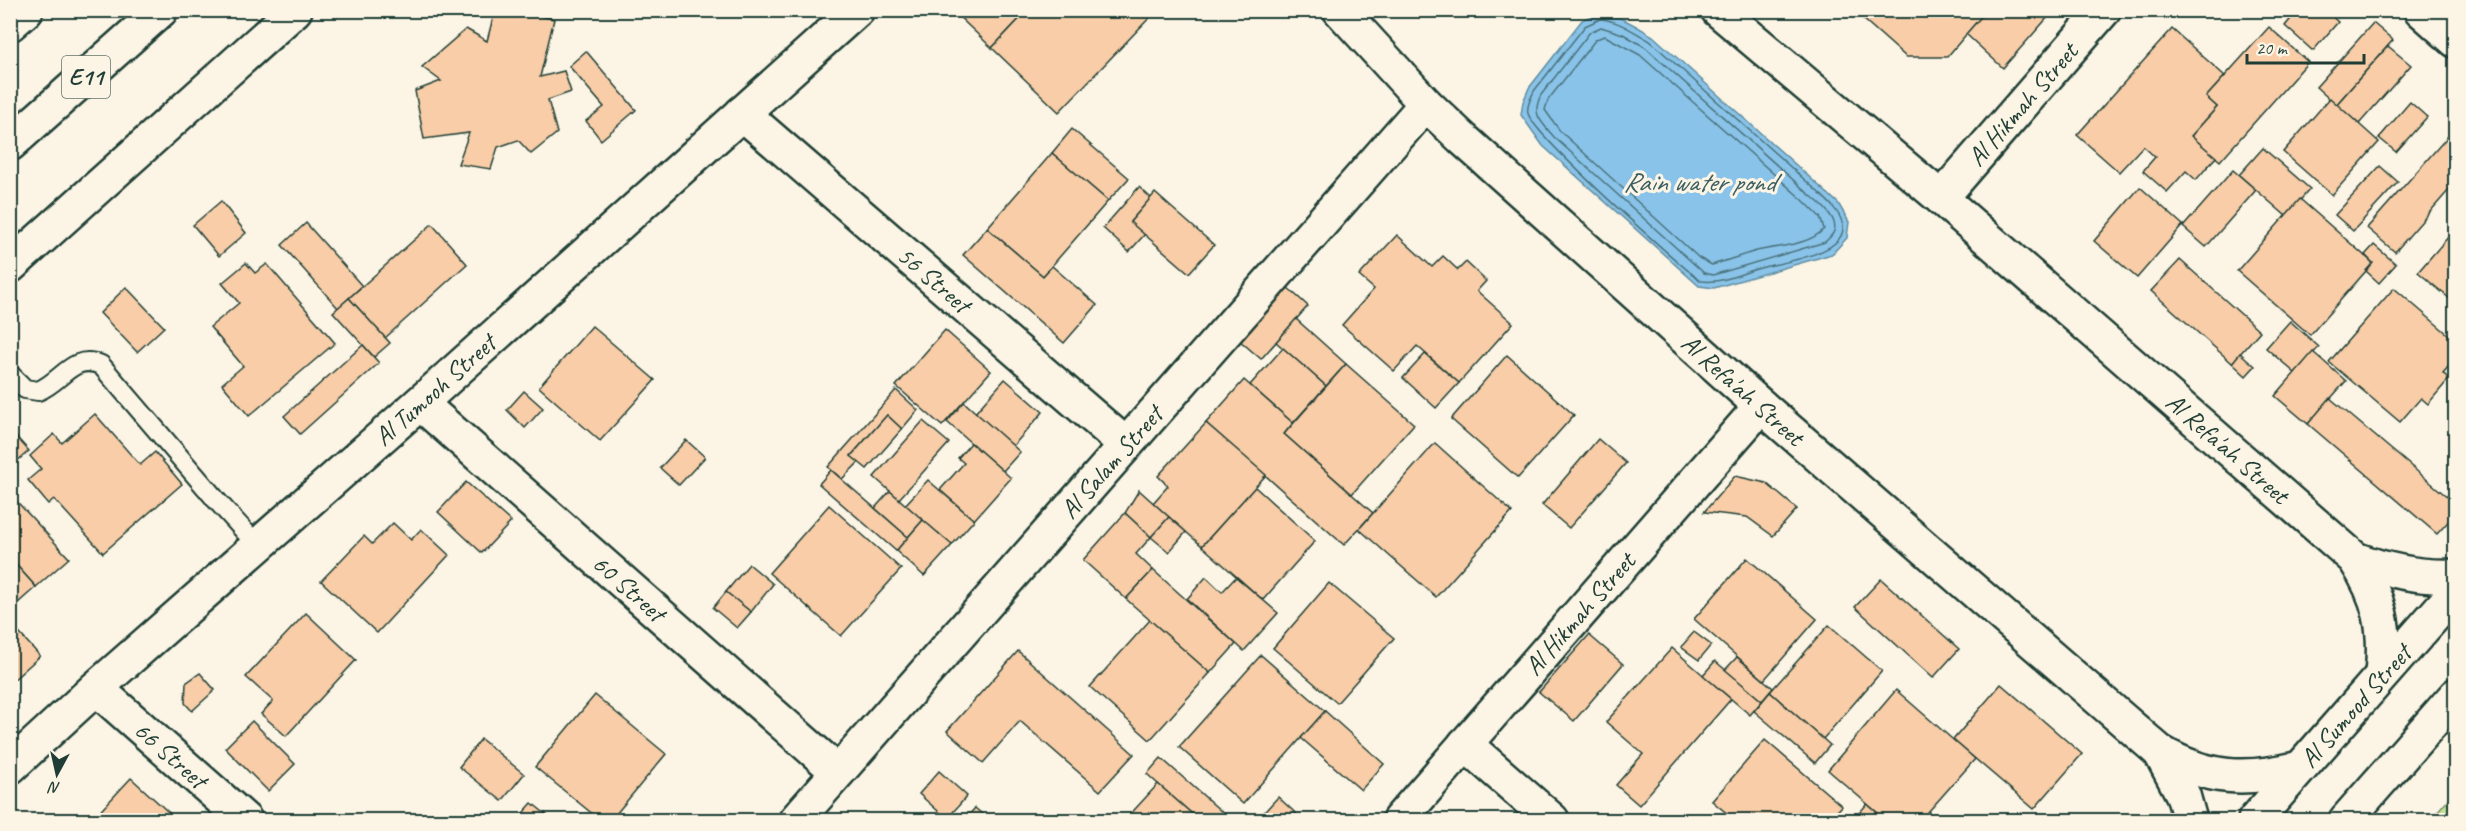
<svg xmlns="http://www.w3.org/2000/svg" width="2466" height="831" font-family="Caveat,sans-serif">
	<rect width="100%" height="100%" fill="#fcf5e5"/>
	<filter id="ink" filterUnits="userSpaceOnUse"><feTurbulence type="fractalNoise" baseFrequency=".0167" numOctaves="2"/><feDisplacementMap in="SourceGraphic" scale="12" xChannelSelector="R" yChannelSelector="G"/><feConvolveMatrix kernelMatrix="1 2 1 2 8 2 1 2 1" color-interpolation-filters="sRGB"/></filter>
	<g filter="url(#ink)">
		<path fill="#c1df97" stroke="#708e66" stroke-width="1.5" d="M 2455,791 L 2455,820 L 2430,820 Z"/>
		<path fill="#8ac3e9" stroke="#5f8da1" stroke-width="1.5" d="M 1598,13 C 1619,14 1636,26 1653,36 L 1838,203 L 1849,222 L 1847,238 L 1832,254 L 1714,288 L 1699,286 L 1543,146 L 1521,115 L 1523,102 L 1529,88 L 1582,20 Z"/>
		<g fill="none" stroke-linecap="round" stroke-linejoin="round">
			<g stroke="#4a737c" stroke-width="1.5">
				<path d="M 1600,19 C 1618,20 1634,32 1650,41 L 1816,190 C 1825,199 1838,209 1842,222 C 1852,253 1783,262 1764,267 C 1743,272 1723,284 1701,281 C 1677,263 1532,134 1528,113 C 1526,106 1531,98 1534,91 L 1585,26 Z"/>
				<path d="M 1601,27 L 1623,34 L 1645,47 L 1810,195 C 1818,202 1839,218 1834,231 C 1833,235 1828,239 1825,242 L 1713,275 L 1704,273 L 1554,137 C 1541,121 1531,115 1541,95 L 1590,32 Z"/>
				<path d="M 1605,36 L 1640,55 L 1804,201 L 1820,217 L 1824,229 C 1809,246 1775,246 1753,252 C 1739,256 1726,261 1712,265 L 1699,258 L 1560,131 L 1545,110 L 1548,100 L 1596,39 Z"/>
			</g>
		</g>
		<g fill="#f8cda7" stroke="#1f3d34" stroke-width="1.5">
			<path d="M 495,10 L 513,10 L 554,19 L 540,77 L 564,71 L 571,92 L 548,100 L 557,133 L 531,154 L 518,140 L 498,147 L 491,169 L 458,164 L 469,133 L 424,139 L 415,91 L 441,81 L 422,67 L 466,29 L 487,41 Z"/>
			<path d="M 952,10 L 1028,10 L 992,48 Z"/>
			<path d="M 1028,10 L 1157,10 L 1059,112 L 992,48 Z"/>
			<path d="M 1853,10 L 1987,10 L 1947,57 L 1906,57 Z"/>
			<path d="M 1987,10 L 2043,10 L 2049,16 L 2003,68 L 1966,34 Z"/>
			<path d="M 2298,10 L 2325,10 L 2338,22 L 2313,51 L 2285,26 Z"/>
			<path d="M 2373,23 L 2393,40 L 2336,105 L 2316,87 Z"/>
			<path d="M 2269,27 L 2308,62 L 2220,161 L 2191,136 L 2217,107 L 2206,97 Z"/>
			<path d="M 2172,29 L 2225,76 L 2206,97 L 2217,107 L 2191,136 L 2216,157 L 2196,180 L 2186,171 L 2167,192 L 2143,171 L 2155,157 L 2143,146 L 2119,172 L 2077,135 Z"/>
			<path d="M 2388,46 L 2411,65 L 2359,124 L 2336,105 Z"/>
			<path d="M 586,51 L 636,110 L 601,140 L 586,121 L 604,107 L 569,66 Z"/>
			<path d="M 2330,98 L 2379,142 L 2332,195 L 2283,152 Z"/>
			<path d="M 2410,102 L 2427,117 L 2396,152 L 2379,138 Z"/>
			<path d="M 1072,129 L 1129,178 L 1108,201 L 1052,153 Z"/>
			<path d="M 2449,135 L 2456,141 L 2456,182 L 2395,252 L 2367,228 Z"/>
			<path d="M 2263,148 L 2310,189 L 2286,216 L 2239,175 Z"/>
			<path d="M 1052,153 L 1108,201 L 1043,276 L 987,228 Z"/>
			<path d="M 2380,166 L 2398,182 L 2353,231 L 2335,215 Z"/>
			<path d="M 2233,170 L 2256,190 L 2206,247 L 2183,227 Z"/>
			<path d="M 1139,187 L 1151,198 L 1130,222 L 1145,234 L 1129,252 L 1103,228 Z"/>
			<path d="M 2140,187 L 2183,225 L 2137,278 L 2094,241 Z"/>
			<path d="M 1155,193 L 1214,245 L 1189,273 L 1130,222 Z"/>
			<path d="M 2300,199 L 2373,263 L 2310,335 L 2237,271 Z"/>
			<path d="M 221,201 L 246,233 L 219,256 L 193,225 Z"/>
			<path d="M 306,223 L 362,286 L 338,308 L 282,245 Z"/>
			<path d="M 432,224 L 467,264 L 385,338 L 349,298 Z"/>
			<path d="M 987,228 L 1043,276 L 1052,266 L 1097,305 L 1064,343 L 963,255 Z"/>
			<path d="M 2456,228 L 2456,304 L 2418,272 Z"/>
			<path d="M 1397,235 L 1432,267 L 1443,256 L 1458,270 L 1466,262 L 1486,281 L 1477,291 L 1513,323 L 1459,383 L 1417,346 L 1394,371 L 1342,325 L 1374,289 L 1359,276 Z"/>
			<path d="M 2374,245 L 2396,264 L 2379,283 L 2366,271 L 2373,263 L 2365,255 Z"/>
			<path d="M 2180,260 L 2260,331 L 2232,363 L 2151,291 Z"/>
			<path d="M 246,263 L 255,273 L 267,264 L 335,343 L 249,416 L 222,384 L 243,366 L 210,327 L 239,303 L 222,283 Z"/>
			<path d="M 126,287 L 164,327 L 137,352 L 100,313 Z"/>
			<path d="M 1287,287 L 1308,306 L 1261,359 L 1239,340 Z"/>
			<path d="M 2394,288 L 2456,341 L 2456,358 L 2443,373 L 2449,379 L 2428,404 L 2421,398 L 2400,422 L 2329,362 Z"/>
			<path d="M 349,298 L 390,343 L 374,357 L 333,312 Z"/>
			<path d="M 1296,319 L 1346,364 L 1326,386 L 1276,342 Z"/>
			<path d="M 2290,321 L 2319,347 L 2295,373 L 2266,348 Z"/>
			<path d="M 592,326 L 655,380 L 600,441 L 539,387 Z"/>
			<path d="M 945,330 L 991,371 L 942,426 L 896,386 Z"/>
			<path d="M 363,345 L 379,363 L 300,434 L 284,416 Z"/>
			<path d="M 1283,348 L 1326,386 L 1293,423 L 1250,385 Z"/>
			<path d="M 2313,352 L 2346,381 L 2308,424 L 2275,396 Z"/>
			<path d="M 2240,353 L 2255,366 L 2246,376 L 2232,363 Z"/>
			<path d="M 1425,354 L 1459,383 L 1436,408 L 1403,378 Z"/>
			<path d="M 1507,355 L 1574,415 L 1518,478 L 1451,419 Z"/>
			<path d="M 1346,364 L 1414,424 L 1352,494 L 1284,434 Z"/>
			<path d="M 1005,379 L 1043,412 L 1013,446 L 975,413 Z"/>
			<path d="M 1244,380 L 1293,423 L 1284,434 L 1373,513 L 1344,545 L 1206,423 Z"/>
			<path d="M 896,390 L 918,410 L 902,429 L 887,415 L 851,456 L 859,462 L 842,479 L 828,467 Z"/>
			<path d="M 524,391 L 543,408 L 525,428 L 507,410 Z"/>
			<path d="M 2330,398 L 2456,504 L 2456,513 L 2437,534 L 2308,424 Z"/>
			<path d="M 964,402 L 1020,452 L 1003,471 L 947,422 Z"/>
			<path d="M 95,414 L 140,465 L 155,452 L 182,484 L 103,553 L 54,499 L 48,504 L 28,480 L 41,469 L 30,456 L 54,434 L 62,443 Z"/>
			<path d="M 887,415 L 902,429 L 867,469 L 851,456 Z"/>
			<path d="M 923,421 L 949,443 L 899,499 L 874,477 Z"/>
			<path d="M 1206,423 L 1266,475 L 1202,546 L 1153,503 L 1168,486 L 1158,476 Z"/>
			<path d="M 10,430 L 29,451 L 10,467 Z"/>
			<path d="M 1598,439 L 1626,463 L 1569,528 L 1542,505 Z"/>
			<path d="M 686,440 L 705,457 L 679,485 L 660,468 Z"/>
			<path d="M 971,443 L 1011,478 L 974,520 L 940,490 L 964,463 L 958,458 Z"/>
			<path d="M 1435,443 L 1512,512 L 1436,597 L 1359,529 Z"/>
			<path d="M 831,470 L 908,537 L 896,551 L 819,484 Z"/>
			<path d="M 1735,476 L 1766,483 L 1797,509 L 1773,536 L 1747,517 L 1704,512 Z"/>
			<path d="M 928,480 L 974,520 L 952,545 L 905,505 Z"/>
			<path d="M 466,482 L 511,522 L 482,553 L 438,512 Z"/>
			<path d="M 1255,487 L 1315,541 L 1263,600 L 1202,546 Z"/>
			<path d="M 1139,490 L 1169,517 L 1151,537 L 1125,513 Z"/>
			<path d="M 890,491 L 923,520 L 908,537 L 875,508 Z"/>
			<path d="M 10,494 L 69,558 L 36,587 L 10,558 Z"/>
			<path d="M 829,505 L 901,569 L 841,636 L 769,573 Z"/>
			<path d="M 1125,513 L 1151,537 L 1136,554 L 1153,570 L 1126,599 L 1083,560 Z"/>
			<path d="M 1169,517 L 1186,532 L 1169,552 L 1151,537 Z"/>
			<path d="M 923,520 L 952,545 L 924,576 L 896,551 Z"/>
			<path d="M 393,523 L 411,540 L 421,529 L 449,555 L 377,633 L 321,581 L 364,536 L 372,544 Z"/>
			<path d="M 10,558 L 36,587 L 10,610 Z"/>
			<path d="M 1747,558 L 1817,619 L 1764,680 L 1694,619 Z"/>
			<path d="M 749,564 L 773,584 L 751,612 L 726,592 Z"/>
			<path d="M 1153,570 L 1236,644 L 1210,673 L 1126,599 Z"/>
			<path d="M 1206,577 L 1222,592 L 1236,577 L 1278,613 L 1244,651 L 1187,599 Z"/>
			<path d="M 1881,579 L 1959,649 L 1933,678 L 1855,607 Z"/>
			<path d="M 1329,583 L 1394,638 L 1337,703 L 1273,648 Z"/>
			<path d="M 726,592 L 751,612 L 737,628 L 713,608 Z"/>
			<path d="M 306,613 L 356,660 L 286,736 L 261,714 L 273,701 L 246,677 Z"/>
			<path d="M 1150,620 L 1210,673 L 1150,740 L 1090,687 Z"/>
			<path d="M 10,623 L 40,656 L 10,683 Z"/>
			<path d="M 1829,625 L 1882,671 L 1823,739 L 1770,692 Z"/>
			<path d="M 1694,632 L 1711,645 L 1699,660 L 1681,647 Z"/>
			<path d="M 1589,635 L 1623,664 L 1574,721 L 1539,692 Z"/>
			<path d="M 1672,648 L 1731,699 L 1639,805 L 1616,785 L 1643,754 L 1606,722 Z"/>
			<path d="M 1018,651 L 1134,754 L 1100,791 L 1020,721 L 983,763 L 947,731 Z"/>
			<path d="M 1261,655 L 1325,711 L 1243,804 L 1179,747 Z"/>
			<path d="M 1737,657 L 1773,688 L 1762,701 L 1725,670 Z"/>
			<path d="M 1715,661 L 1762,701 L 1750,715 L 1703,675 Z"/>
			<path d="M 200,673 L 215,690 L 192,711 L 185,703 L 186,683 Z"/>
			<path d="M 2001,684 L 2082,754 L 2034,809 L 1953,740 Z"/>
			<path d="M 1896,690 L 1975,759 L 1921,820 L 1886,820 L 1828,770 Z"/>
			<path d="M 1770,692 L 1830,745 L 1815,763 L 1754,711 Z"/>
			<path d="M 595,695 L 666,754 L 611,820 L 600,820 L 535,767 Z"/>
			<path d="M 1325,711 L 1384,764 L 1361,790 L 1301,738 Z"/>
			<path d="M 252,721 L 295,764 L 268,791 L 225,748 Z"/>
			<path d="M 481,739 L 524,774 L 502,801 L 459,767 Z"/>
			<path d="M 1765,740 L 1842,806 L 1829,820 L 1735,820 L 1712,801 Z"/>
			<path d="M 1161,758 L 1231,820 L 1199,820 L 1158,784 L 1147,774 Z"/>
			<path d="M 939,771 L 967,796 L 947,819 L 919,794 Z"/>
			<path d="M 131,778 L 177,820 L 92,820 Z"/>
			<path d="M 1158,784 L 1199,820 L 1125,820 Z"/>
			<path d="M 1278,797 L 1303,820 L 1257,820 Z"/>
			<path d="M 532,803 L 553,820 L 517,820 Z"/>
			<path d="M 1867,804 L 1886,820 L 1853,820 Z"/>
			<path d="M 975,808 L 989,820 L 964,820 Z"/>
		</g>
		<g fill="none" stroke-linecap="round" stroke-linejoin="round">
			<defs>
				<path id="service" d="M 10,374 L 25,389 L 38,391 C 63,381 72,353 101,365 L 218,502 L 258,546"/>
				<g id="minor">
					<path id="s1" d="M 1340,10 L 1426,104 L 1463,139 L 1761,406 L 2160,752 C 2208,780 2246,781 2300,768"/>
					<path id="s2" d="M 1718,10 L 1941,198 L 2355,559 C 2380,598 2387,628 2382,674"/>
					<path d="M 2421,10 L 2456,41"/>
					<path id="s3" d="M 742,113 L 1125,444"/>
					<path id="s4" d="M 1941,198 L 2104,10"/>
					<path d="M 10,266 L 295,10"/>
					<path id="s5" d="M 420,403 L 838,772"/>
					<path d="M 2355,559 C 2388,571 2420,578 2456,576"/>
					<path id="s6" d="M 96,688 L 245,820"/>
					<path d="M 1465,744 L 1552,820"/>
					<path d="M 2160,752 L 2183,795 L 2190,820"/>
					<path id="s7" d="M 10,767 L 96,688 L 420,403 L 857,10"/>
					<path id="s8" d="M 796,820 L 1426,104"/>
					<path id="s9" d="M 1399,820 L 1761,406"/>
				</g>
				<g id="tertiary">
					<path id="s10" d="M 2255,820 L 2456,591"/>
					<path d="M 2346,820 L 2456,695"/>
				</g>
				<g id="trunk">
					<path d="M 10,24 L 26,10"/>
					<path d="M 10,144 L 161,10"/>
				</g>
			</defs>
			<use href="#service" stroke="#1f3d34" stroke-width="22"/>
			<use href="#minor" stroke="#1f3d34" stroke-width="38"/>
			<use href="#tertiary" stroke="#1f3d34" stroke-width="38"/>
			<use href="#trunk" stroke="#1f3d34" stroke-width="38"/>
			<use href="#service" stroke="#fcf5e5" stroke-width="18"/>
			<use href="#minor" stroke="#fcf5e5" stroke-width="33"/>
			<use href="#tertiary" stroke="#fcf5e5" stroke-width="33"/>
			<use href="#trunk" stroke="#fcf5e5" stroke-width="33"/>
		</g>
	</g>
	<g text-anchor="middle" stroke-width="6" stroke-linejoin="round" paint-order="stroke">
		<rect fill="#fcf5e5" stroke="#617469" stroke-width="1.5" x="62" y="56" width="48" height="42" rx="4.5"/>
		<g font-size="24" font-weight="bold" fill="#1f3d34">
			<text x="86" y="85">E11</text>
		</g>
		<g font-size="26" fill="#1f3d34" stroke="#fcf5e5">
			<text dy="9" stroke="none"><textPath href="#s4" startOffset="124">Al Hikmah Street</textPath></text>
			<text dy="9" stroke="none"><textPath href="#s3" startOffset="254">56 Street</textPath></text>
			<text dy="9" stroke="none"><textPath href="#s1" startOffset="554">Al Refa'ah Street</textPath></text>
			<text dy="9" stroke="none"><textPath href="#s7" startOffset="568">Al Tumooh Street</textPath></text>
			<text dy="9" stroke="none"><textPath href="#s2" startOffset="672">Al Refa'ah Street</textPath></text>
			<text dy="9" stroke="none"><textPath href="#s8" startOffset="477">Al Salam Street</textPath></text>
			<text dy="9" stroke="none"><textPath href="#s5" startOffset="279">60 Street</textPath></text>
			<text dy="9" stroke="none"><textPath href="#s9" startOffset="274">Al Hikmah Street</textPath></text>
			<text dy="9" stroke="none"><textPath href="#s10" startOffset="152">Al Sumood Street</textPath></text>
			<text dy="9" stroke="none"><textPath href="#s6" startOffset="100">66 Street</textPath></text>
		</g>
		<g font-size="27" font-style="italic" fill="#3a5e61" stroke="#fcf5e5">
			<text x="1699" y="191">Rain water pond</text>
		</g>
	</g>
	<rect width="2466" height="831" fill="none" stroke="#fcf5e5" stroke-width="36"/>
	<rect x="18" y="18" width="2430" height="795" fill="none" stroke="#1f3d34" stroke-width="2" filter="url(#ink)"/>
	<g transform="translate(57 774) rotate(188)" stroke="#fcf5e5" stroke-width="4.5" paint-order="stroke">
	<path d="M0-4.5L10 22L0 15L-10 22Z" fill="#1f3d34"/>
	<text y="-9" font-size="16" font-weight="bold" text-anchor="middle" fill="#1f3d34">N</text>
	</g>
	<path d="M2247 54v9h117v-9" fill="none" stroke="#1f3d34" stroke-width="3"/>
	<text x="2256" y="54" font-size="18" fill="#1f3d34" stroke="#fcf5e5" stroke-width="4.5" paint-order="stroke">20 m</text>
</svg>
